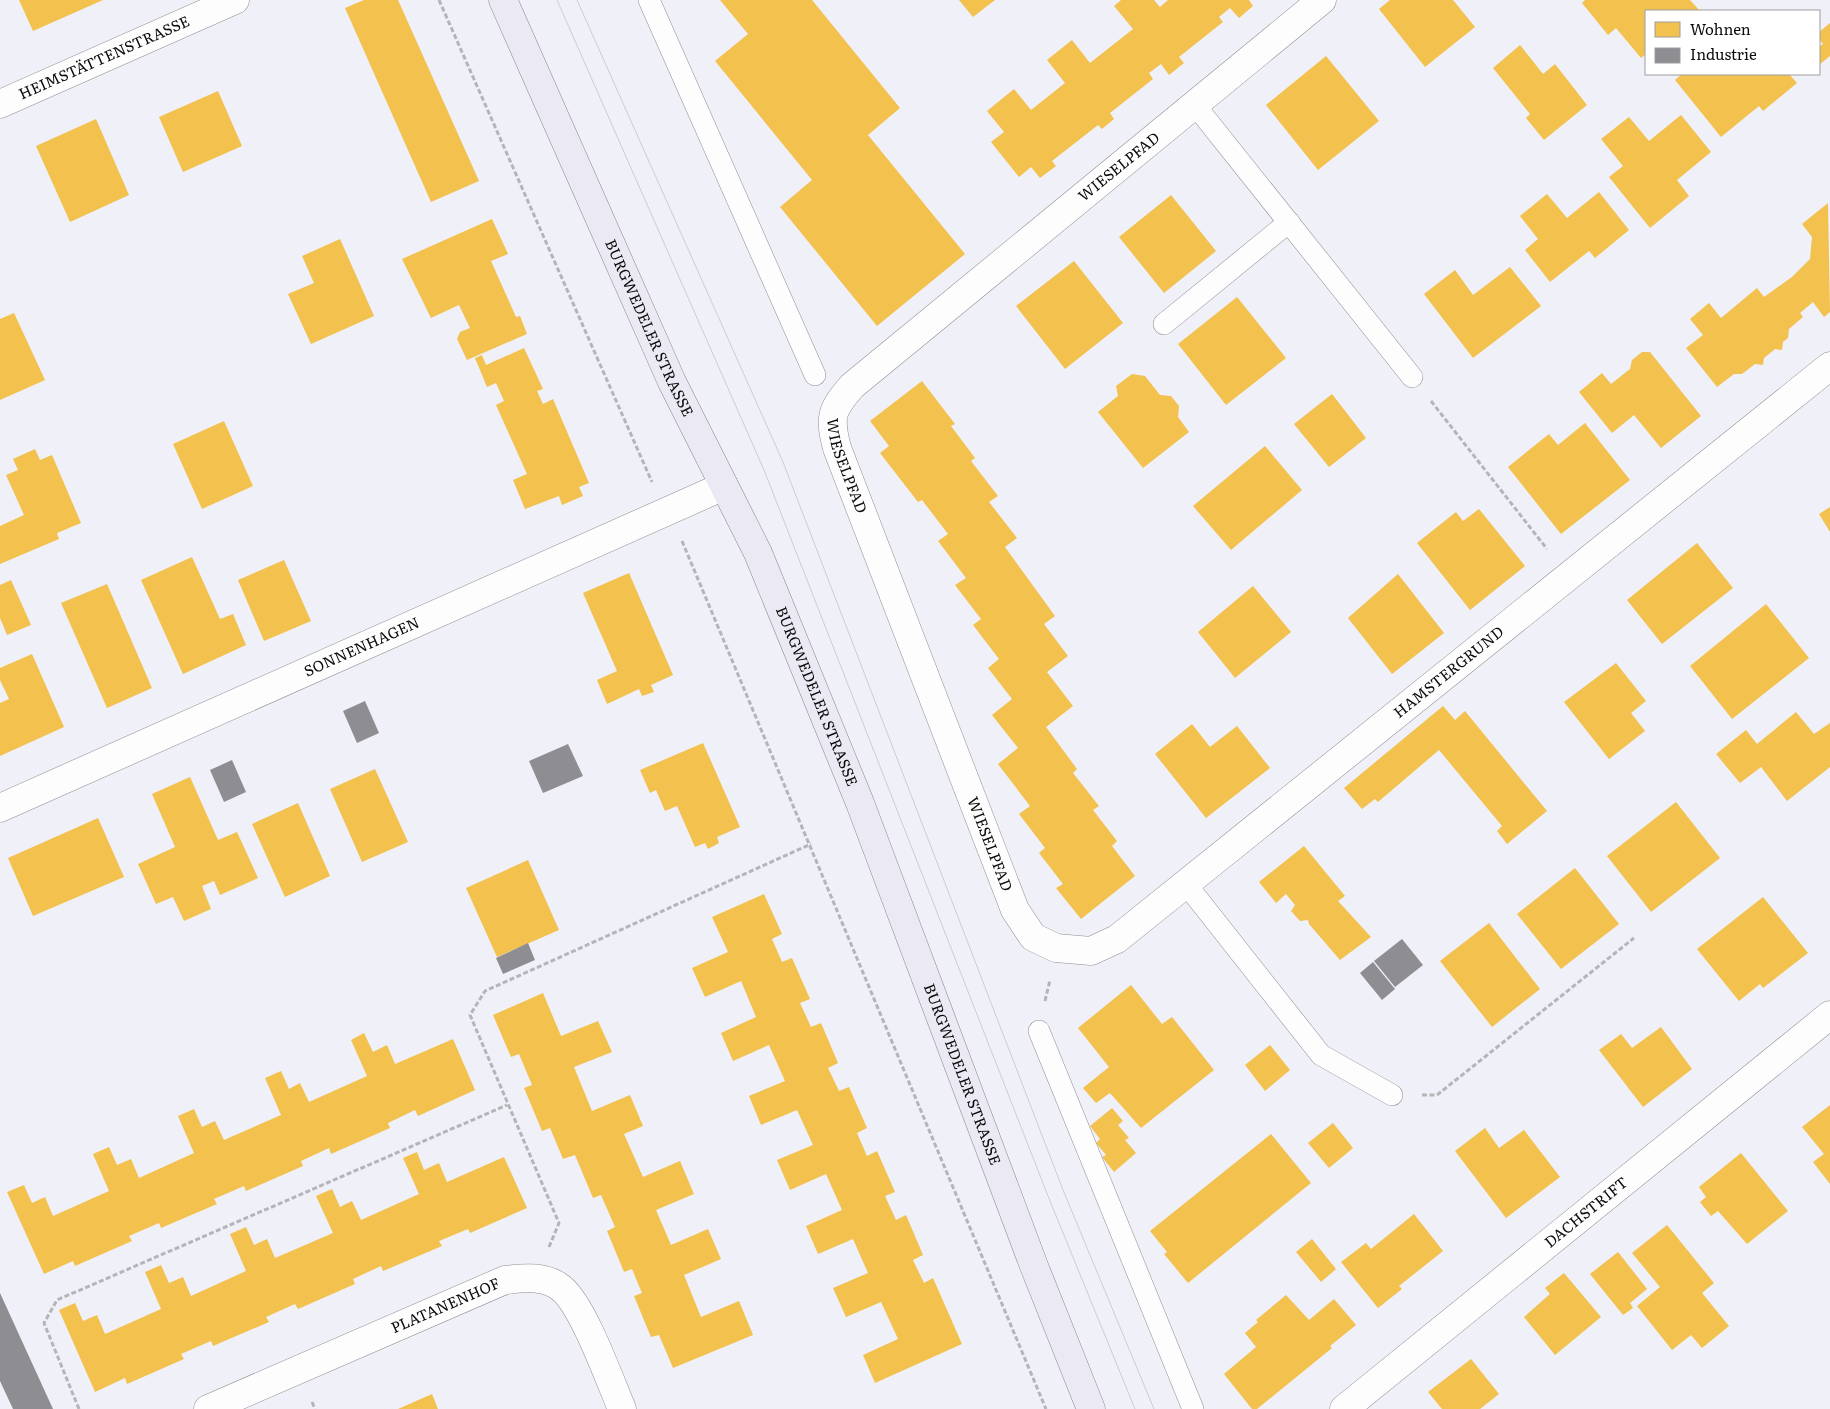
<svg xmlns="http://www.w3.org/2000/svg" width="1830" height="1409" font-family="Literata,serif">
	<rect width="100%" height="100%" fill="#f0f0f8"/>
	<g fill="#f2c14e">
		<path d="M 19,0 L 103,0 L 33,31 Z"/>
		<path d="M 364,0 L 398,0 L 479,181 L 431,202 L 345,8 Z"/>
		<path d="M 720,0 L 812,0 L 900,108 L 868,135 L 965,254 L 877,326 L 780,207 L 812,180 L 715,61 L 748,34 Z"/>
		<path d="M 959,0 L 995,0 L 973,17 Z"/>
		<path d="M 1121,0 L 1154,0 L 1160,7 L 1168,0 L 1249,0 L 1253,6 L 1239,18 L 1230,8 L 1219,17 L 1223,22 L 1179,57 L 1184,63 L 1169,75 L 1161,64 L 1149,73 L 1153,79 L 1110,113 L 1114,119 L 1102,129 L 1098,125 L 1052,161 L 1056,166 L 1040,178 L 1031,167 L 1019,177 L 991,142 L 1004,132 L 987,111 L 1014,89 L 1031,110 L 1065,83 L 1047,60 L 1072,40 L 1090,63 L 1133,29 L 1114,6 Z"/>
		<path d="M 1390,0 L 1453,0 L 1475,27 L 1425,67 L 1379,9 Z"/>
		<path d="M 1585,0 L 1690,0 L 1700,11 L 1646,11 L 1646,54 L 1641,58 L 1616,28 L 1608,35 L 1582,3 Z"/>
		<path d="M 1830,23 L 1830,56 L 1819,65 L 1819,47 L 1823,44 L 1819,39 L 1819,32 Z"/>
		<path d="M 1520,45 L 1543,74 L 1555,64 L 1587,105 L 1544,140 L 1526,118 L 1530,114 L 1493,68 Z"/>
		<path d="M 1326,56 L 1379,121 L 1318,170 L 1266,105 Z"/>
		<path d="M 1682,74 L 1789,74 L 1797,83 L 1763,111 L 1759,106 L 1721,137 L 1675,80 Z"/>
		<path d="M 218,91 L 242,146 L 183,172 L 159,117 Z"/>
		<path d="M 1681,115 L 1711,152 L 1677,180 L 1689,196 L 1650,228 L 1609,177 L 1623,166 L 1601,139 L 1629,117 L 1649,141 Z"/>
		<path d="M 96,119 L 129,195 L 70,222 L 36,146 Z"/>
		<path d="M 1599,192 L 1629,230 L 1595,258 L 1589,251 L 1550,282 L 1525,250 L 1538,239 L 1520,216 L 1547,194 L 1567,218 Z"/>
		<path d="M 1171,195 L 1216,251 L 1164,293 L 1119,237 Z"/>
		<path d="M 1828,203 L 1830,312 L 1824,317 L 1813,302 L 1800,313 L 1803,317 L 1789,329 L 1788,338 L 1783,342 L 1782,350 L 1775,349 L 1764,358 L 1763,365 L 1755,364 L 1742,374 L 1734,374 L 1717,387 L 1686,348 L 1703,335 L 1690,319 L 1709,303 L 1721,318 L 1757,288 L 1764,297 L 1792,277 L 1810,259 L 1812,237 L 1802,224 Z"/>
		<path d="M 492,219 L 508,254 L 491,261 L 516,317 L 520,316 L 527,334 L 467,360 L 457,339 L 460,332 L 470,328 L 459,305 L 431,318 L 402,259 Z"/>
		<path d="M 340,239 L 374,316 L 311,344 L 288,294 L 314,283 L 302,256 Z"/>
		<path d="M 1074,261 L 1123,323 L 1065,369 L 1016,306 Z"/>
		<path d="M 1510,267 L 1541,306 L 1473,358 L 1424,294 L 1455,270 L 1473,295 Z"/>
		<path d="M 1237,297 L 1286,358 L 1226,405 L 1178,344 Z"/>
		<path d="M 14,313 L 45,380 L 0,400 L 0,319 Z"/>
		<path d="M 524,348 L 543,389 L 537,391 L 543,404 L 553,399 L 589,483 L 579,487 L 583,496 L 562,505 L 559,496 L 525,509 L 513,480 L 527,474 L 496,405 L 504,401 L 496,383 L 487,387 L 475,358 L 482,355 L 486,365 Z"/>
		<path d="M 1642,352 L 1650,352 L 1701,416 L 1661,448 L 1634,415 L 1612,433 L 1579,392 L 1602,373 L 1611,384 L 1630,369 L 1632,360 Z"/>
		<path d="M 1132,374 L 1145,376 L 1160,395 L 1171,396 L 1179,406 L 1178,417 L 1189,432 L 1143,468 L 1098,412 L 1118,396 L 1116,386 Z"/>
		<path d="M 922,381 L 955,424 L 951,426 L 975,458 L 971,461 L 998,496 L 989,502 L 1017,538 L 1005,547 L 1055,616 L 1044,624 L 1068,656 L 1047,672 L 1073,706 L 1046,727 L 1077,769 L 1073,773 L 1099,806 L 1093,810 L 1117,841 L 1112,846 L 1135,876 L 1081,919 L 1056,888 L 1063,884 L 1039,853 L 1045,848 L 1019,814 L 1030,806 L 998,764 L 1018,748 L 992,715 L 1012,699 L 988,668 L 999,659 L 973,625 L 981,619 L 955,585 L 966,578 L 938,541 L 948,534 L 922,500 L 918,502 L 880,453 L 889,446 L 870,421 Z"/>
		<path d="M 1332,394 L 1366,438 L 1329,467 L 1294,424 Z"/>
		<path d="M 224,421 L 253,486 L 202,509 L 173,444 Z"/>
		<path d="M 1585,423 L 1630,480 L 1561,534 L 1508,467 L 1549,434 L 1558,445 Z"/>
		<path d="M 1265,446 L 1302,490 L 1231,550 L 1193,506 Z"/>
		<path d="M 35,449 L 40,460 L 52,455 L 81,523 L 57,533 L 59,539 L 0,564 L 0,526 L 24,515 L 6,475 L 18,470 L 13,459 Z"/>
		<path d="M 1830,507 L 1830,532 L 1819,514 Z"/>
		<path d="M 1479,509 L 1525,566 L 1470,610 L 1417,543 L 1456,512 L 1463,521 Z"/>
		<path d="M 1697,543 L 1733,588 L 1662,644 L 1627,600 Z"/>
		<path d="M 192,557 L 220,619 L 233,614 L 246,645 L 183,674 L 141,580 Z"/>
		<path d="M 284,560 L 311,621 L 264,641 L 238,580 Z"/>
		<path d="M 629,573 L 673,675 L 651,685 L 654,692 L 642,696 L 639,689 L 607,704 L 597,680 L 617,671 L 583,593 Z"/>
		<path d="M 1398,574 L 1444,633 L 1392,674 L 1348,618 Z"/>
		<path d="M 11,580 L 31,625 L 7,635 L 0,618 L 0,585 Z"/>
		<path d="M 107,584 L 152,688 L 107,708 L 61,603 Z"/>
		<path d="M 1253,586 L 1291,632 L 1235,678 L 1198,632 Z"/>
		<path d="M 1766,604 L 1809,658 L 1732,719 L 1690,666 Z"/>
		<path d="M 32,654 L 64,727 L 0,756 L 0,703 L 9,699 L 0,680 L 0,668 Z"/>
		<path d="M 1616,663 L 1646,701 L 1631,713 L 1645,731 L 1609,759 L 1564,702 Z"/>
		<path d="M 1443,706 L 1455,720 L 1465,711 L 1547,811 L 1507,844 L 1497,831 L 1502,826 L 1439,750 L 1378,802 L 1375,799 L 1362,809 L 1344,788 Z"/>
		<path d="M 1796,712 L 1814,734 L 1830,723 L 1830,767 L 1787,801 L 1761,767 L 1740,783 L 1716,754 L 1746,730 L 1757,744 Z"/>
		<path d="M 1192,724 L 1210,747 L 1237,726 L 1270,768 L 1206,818 L 1155,754 Z"/>
		<path d="M 703,743 L 740,827 L 717,837 L 719,843 L 708,849 L 705,843 L 695,847 L 677,806 L 665,811 L 656,790 L 650,793 L 640,770 Z"/>
		<path d="M 375,769 L 408,842 L 362,862 L 330,789 Z"/>
		<path d="M 190,777 L 218,840 L 237,832 L 258,878 L 220,895 L 214,881 L 202,886 L 211,909 L 184,921 L 173,897 L 156,904 L 138,864 L 175,847 L 152,794 Z"/>
		<path d="M 1676,802 L 1720,858 L 1651,912 L 1607,856 Z"/>
		<path d="M 298,803 L 330,876 L 285,897 L 252,824 Z"/>
		<path d="M 98,818 L 124,877 L 33,916 L 8,858 Z"/>
		<path d="M 1304,846 L 1345,896 L 1338,901 L 1371,937 L 1340,960 L 1309,924 L 1308,920 L 1300,921 L 1291,911 L 1295,905 L 1286,894 L 1276,903 L 1259,882 Z"/>
		<path d="M 528,860 L 559,930 L 497,957 L 466,888 Z"/>
		<path d="M 1575,868 L 1619,924 L 1561,969 L 1517,914 Z"/>
		<path d="M 764,894 L 782,934 L 772,939 L 782,962 L 792,958 L 810,999 L 800,1003 L 811,1027 L 821,1023 L 838,1063 L 828,1068 L 839,1091 L 849,1087 L 867,1128 L 857,1133 L 867,1156 L 877,1151 L 895,1192 L 885,1196 L 896,1220 L 906,1215 L 923,1255 L 913,1260 L 924,1283 L 933,1278 L 962,1344 L 875,1383 L 863,1355 L 898,1339 L 881,1302 L 846,1317 L 833,1288 L 868,1273 L 853,1239 L 818,1254 L 806,1226 L 842,1210 L 826,1174 L 790,1190 L 777,1160 L 813,1145 L 797,1110 L 761,1125 L 749,1096 L 785,1081 L 769,1045 L 733,1061 L 721,1033 L 756,1017 L 741,981 L 705,997 L 692,968 L 728,952 L 712,917 Z"/>
		<path d="M 1763,897 L 1808,953 L 1763,988 L 1760,984 L 1739,1001 L 1697,949 Z"/>
		<path d="M 1489,923 L 1540,989 L 1492,1027 L 1440,961 Z"/>
		<path d="M 1131,985 L 1162,1024 L 1172,1017 L 1214,1070 L 1141,1128 L 1110,1093 L 1096,1103 L 1083,1088 L 1109,1067 L 1078,1028 Z"/>
		<path d="M 543,993 L 561,1036 L 598,1021 L 612,1052 L 574,1067 L 592,1111 L 630,1095 L 643,1126 L 624,1134 L 643,1177 L 680,1161 L 694,1194 L 656,1210 L 671,1245 L 708,1229 L 721,1259 L 684,1275 L 701,1317 L 739,1301 L 753,1335 L 673,1368 L 659,1335 L 651,1337 L 634,1296 L 642,1293 L 632,1269 L 624,1272 L 607,1231 L 615,1227 L 601,1195 L 593,1198 L 575,1155 L 563,1159 L 550,1128 L 542,1131 L 524,1088 L 532,1085 L 519,1054 L 511,1057 L 493,1015 Z"/>
		<path d="M 1661,1027 L 1692,1069 L 1643,1107 L 1599,1050 L 1621,1034 L 1632,1048 Z"/>
		<path d="M 364,1033 L 373,1052 L 387,1045 L 395,1064 L 453,1039 L 475,1090 L 418,1116 L 415,1110 L 388,1123 L 390,1128 L 331,1154 L 329,1148 L 301,1161 L 303,1166 L 246,1191 L 244,1186 L 214,1199 L 217,1204 L 161,1228 L 159,1223 L 129,1236 L 132,1241 L 75,1266 L 73,1261 L 44,1274 L 7,1192 L 24,1185 L 32,1203 L 45,1197 L 53,1216 L 109,1191 L 93,1154 L 109,1147 L 117,1165 L 131,1159 L 139,1178 L 194,1153 L 178,1116 L 194,1109 L 202,1127 L 215,1121 L 224,1140 L 281,1115 L 265,1078 L 281,1071 L 289,1089 L 300,1083 L 309,1102 L 367,1076 L 351,1040 Z"/>
		<path d="M 1270,1045 L 1290,1070 L 1265,1091 L 1245,1065 Z"/>
		<path d="M 1830,1105 L 1830,1184 L 1813,1162 L 1824,1154 L 1802,1127 Z"/>
		<path d="M 1112,1108 L 1123,1121 L 1118,1125 L 1129,1138 L 1125,1140 L 1136,1153 L 1114,1172 L 1102,1157 L 1106,1155 L 1096,1143 L 1100,1139 L 1090,1126 Z"/>
		<path d="M 1333,1123 L 1353,1148 L 1329,1168 L 1308,1143 Z"/>
		<path d="M 1485,1128 L 1499,1148 L 1524,1130 L 1560,1177 L 1506,1218 L 1455,1151 Z"/>
		<path d="M 1271,1134 L 1311,1183 L 1188,1283 L 1164,1254 L 1167,1252 L 1150,1231 Z"/>
		<path d="M 417,1152 L 424,1170 L 439,1163 L 447,1182 L 504,1157 L 527,1208 L 470,1233 L 468,1229 L 439,1241 L 442,1246 L 383,1271 L 381,1266 L 353,1279 L 355,1284 L 298,1309 L 295,1304 L 266,1317 L 269,1322 L 213,1346 L 211,1341 L 181,1354 L 184,1359 L 127,1384 L 125,1378 L 95,1392 L 59,1310 L 75,1303 L 83,1321 L 97,1315 L 105,1334 L 161,1309 L 145,1272 L 161,1265 L 169,1283 L 183,1277 L 191,1296 L 246,1271 L 230,1234 L 246,1227 L 254,1245 L 267,1239 L 275,1258 L 333,1233 L 316,1196 L 332,1189 L 340,1207 L 352,1201 L 361,1220 L 419,1194 L 403,1158 Z"/>
		<path d="M 1741,1153 L 1788,1211 L 1747,1244 L 1718,1211 L 1711,1216 L 1700,1202 L 1706,1197 L 1699,1187 Z"/>
		<path d="M 1414,1214 L 1443,1251 L 1399,1286 L 1402,1289 L 1378,1308 L 1341,1262 L 1366,1243 L 1371,1249 Z"/>
		<path d="M 1667,1225 L 1714,1283 L 1702,1293 L 1729,1326 L 1702,1348 L 1691,1335 L 1672,1350 L 1637,1306 L 1660,1287 L 1632,1253 Z"/>
		<path d="M 1312,1239 L 1336,1269 L 1321,1282 L 1296,1252 Z"/>
		<path d="M 1618,1252 L 1647,1289 L 1630,1303 L 1633,1308 L 1623,1315 L 1590,1274 Z"/>
		<path d="M 1564,1273 L 1601,1317 L 1555,1355 L 1524,1317 L 1550,1294 L 1545,1288 Z"/>
		<path d="M 1286,1295 L 1309,1320 L 1334,1299 L 1356,1325 L 1330,1346 L 1332,1348 L 1257,1409 L 1252,1409 L 1224,1374 L 1256,1347 L 1245,1333 L 1258,1322 L 1256,1320 Z"/>
		<path d="M 1471,1359 L 1499,1394 L 1480,1409 L 1442,1409 L 1428,1392 Z"/>
		<path d="M 432,1394 L 438,1409 L 398,1409 Z"/>
	</g>
	<g fill="#8d8d92">
		<path d="M 365,701 L 379,733 L 357,743 L 343,711 Z"/>
		<path d="M 568,744 L 583,776 L 543,793 L 529,761 Z"/>
		<path d="M 232,760 L 246,792 L 224,802 L 210,770 Z"/>
		<path d="M 1402,939 L 1423,965 L 1395,987 L 1374,961 Z"/>
		<path d="M 528,943 L 535,960 L 503,974 L 496,958 Z"/>
		<path d="M 1373,962 L 1395,989 L 1382,1000 L 1360,973 Z"/>
		<path d="M 0,1293 L 53,1409 L 13,1409 L 0,1381 Z"/>
	</g>
	<g fill="none" stroke-linecap="round" stroke-linejoin="round">
		<defs>
			<g id="service">
				<path d="M 649,0 L 815,375"/>
				<path d="M 1195,105 L 1412,377"/>
				<path d="M 1164,324 L 1289,222"/>
				<path d="M 1186,884 L 1321,1055 L 1392,1095"/>
				<path d="M 1039,1031 L 1193,1409"/>
			</g>
			<g id="minor">
				<path id="s1" d="M 1322,0 L 852,386 C 831,410 829,417 837,448 L 1015,910 L 1033,937 L 1056,948 L 1091,951 L 1117,939 L 1830,366"/>
				<path id="s2" d="M 0,104 L 235,0"/>
				<path id="s3" d="M 0,808 L 724,486"/>
				<path id="s4" d="M 208,1409 L 505,1280 C 524,1278 545,1275 561,1288 C 583,1305 610,1381 622,1409"/>
				<path id="s5" d="M 1344,1409 L 1830,1015"/>
			</g>
			<g id="secondary">
				<path id="s6" d="M 503,0 L 672,382 L 758,553 L 860,803 L 1034,1266 L 1091,1409"/>
			</g>
		</defs>
		<use href="#service" stroke="#8e8e92" stroke-width="22"/>
		<use href="#minor" stroke="#8e8e92" stroke-width="29"/>
		<use href="#secondary" stroke="#858588" stroke-width="29"/>
		<g stroke="#b5b5b7" stroke-width="3" stroke-dasharray="5 2.5" stroke-linecap="butt">
			<path d="M 439,0 L 652,482"/>
			<path d="M 1431,401 L 1547,549"/>
			<path d="M 682,541 L 1046,1409"/>
			<path d="M 1045,1001 L 1050,980"/>
			<path d="M 1422,1095 L 1437,1095 L 1634,938"/>
			<path d="M 549,1247 L 559,1223 L 470,1015 L 485,991 L 811,844"/>
			<path d="M 312,1402 L 315,1409"/>
			<path d="M 79,1409 L 44,1323 L 57,1300 L 507,1105"/>
		</g>
		<use href="#service" stroke="#fdfdfe" stroke-width="21"/>
		<use href="#minor" stroke="#fdfdfe" stroke-width="28"/>
		<use href="#secondary" stroke="#ebe9f3" stroke-width="28"/>
		<g stroke="#c6d0d3" stroke-width="1">
			<path d="M 557,0 L 764,470 L 1048,1196 L 1135,1409"/>
			<path d="M 577,0 L 783,462 L 1063,1190 L 1154,1409"/>
		</g>
	</g>
	<g text-anchor="middle" stroke-width="5" stroke-linejoin="round" paint-order="stroke">
		<g font-size="15" fill="#0b0b0b" stroke="#fff">
			<text dy="5" stroke="none"><textPath href="#s2" startOffset="114">HEIMSTÄTTENSTRASSE</textPath></text>
			<text transform="translate(1119 167) rotate(-39)" y="5">WIESELPFAD</text>
			<text dy="5" stroke="none"><textPath href="#s6" startOffset="359">BURGWEDELER STRASSE</textPath></text>
			<text dy="5" stroke="none"><textPath href="#s1" startOffset="696">WIESELPFAD</textPath></text>
			<text dy="5" stroke="none"><textPath href="#s3" startOffset="396">SONNENHAGEN</textPath></text>
			<text dy="5" stroke="none"><textPath href="#s1" startOffset="1719">HAMSTERGRUND</textPath></text>
			<text dy="5" stroke="none"><textPath href="#s6" startOffset="764">BURGWEDELER STRASSE</textPath></text>
			<text dy="5" stroke="none"><textPath href="#s1" startOffset="1101">WIESELPFAD</textPath></text>
			<text dy="5" stroke="none"><textPath href="#s6" startOffset="1169">BURGWEDELER STRASSE</textPath></text>
			<text dy="5" stroke="none"><textPath href="#s5" startOffset="312">DACHSTRIFT</textPath></text>
			<text dy="5" stroke="none"><textPath href="#s4" startOffset="259">PLATANENHOF</textPath></text>
		</g>
	</g>
	<rect x="1645" y="10" width="175" height="65" fill="#ffffff" stroke="#9d9d9d"/>
	<rect x="1655" y="22" width="25" height="15" fill="#f2c14e" stroke="#9d9d9d"/>
	<text x="1690" y="35" font-size="15" fill="#0b0b0b">Wohnen</text>
	<rect x="1655" y="48" width="25" height="15" fill="#8d8d92" stroke="#9d9d9d"/>
	<text x="1690" y="60" font-size="15" fill="#0b0b0b">Industrie</text>
</svg>
